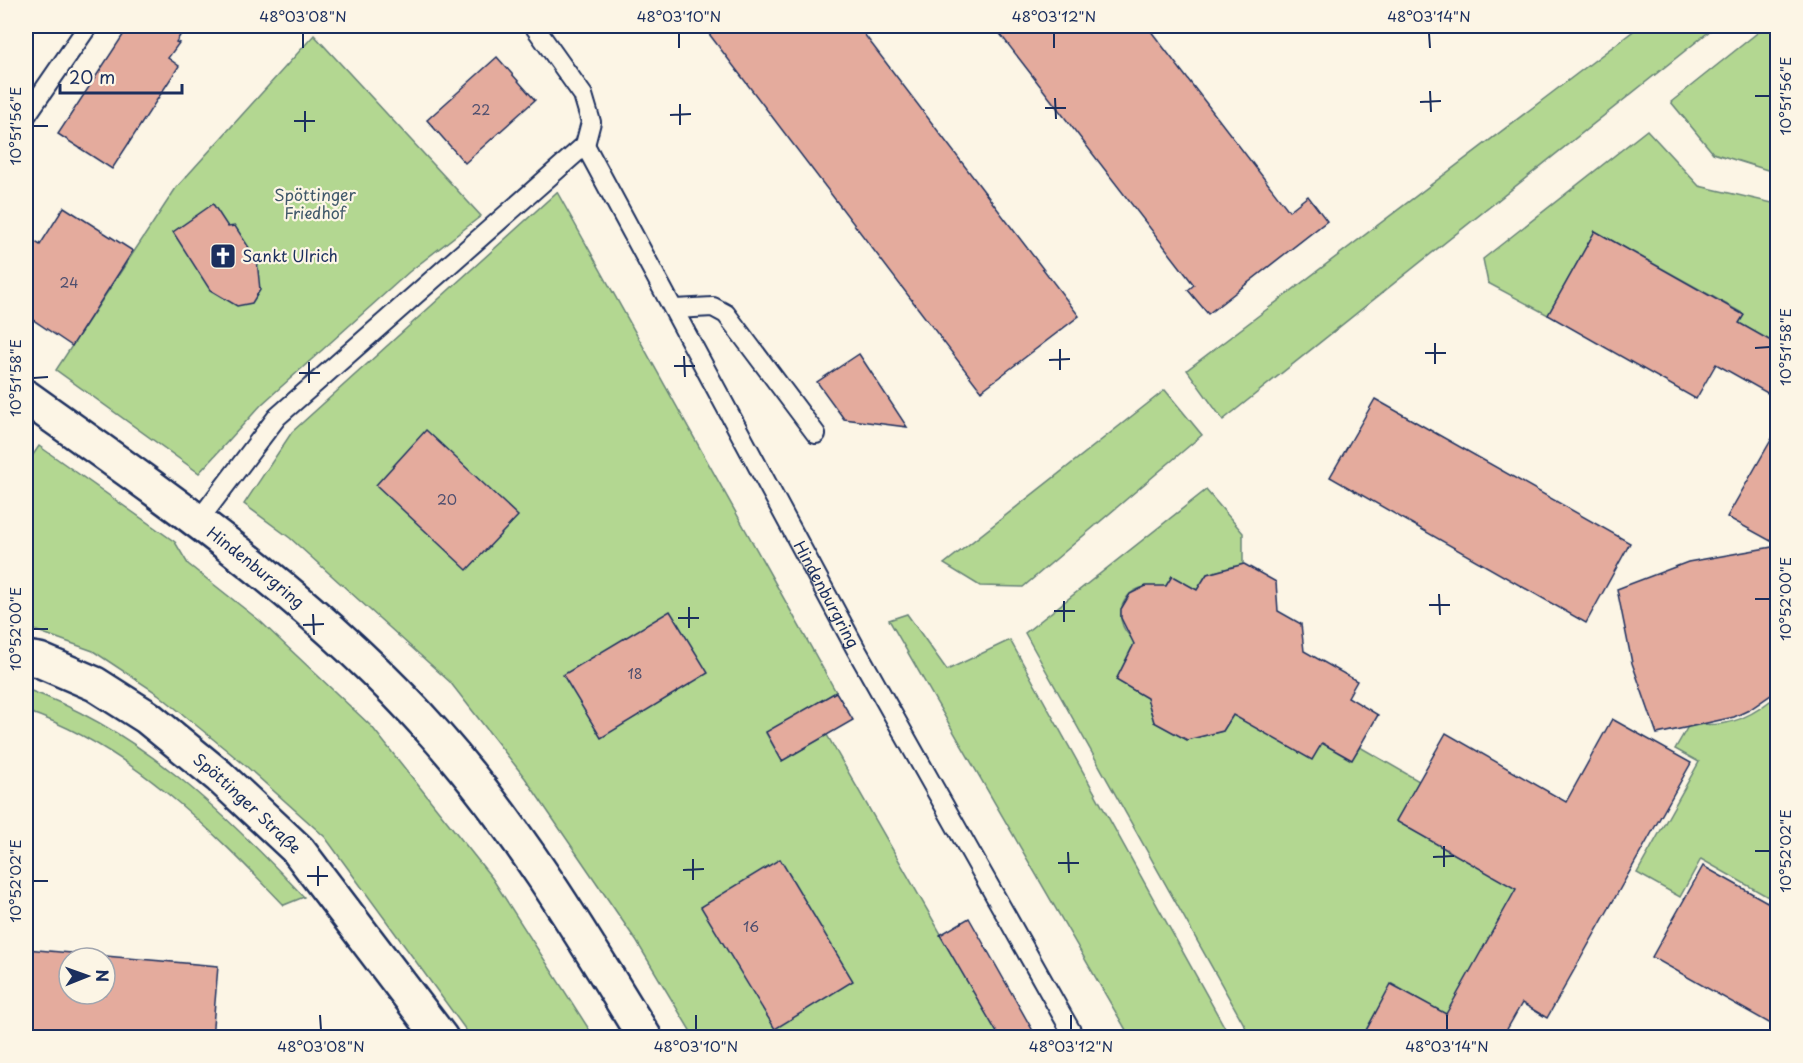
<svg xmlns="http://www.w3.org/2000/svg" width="1803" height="1063" font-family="'Playpen Sans',sans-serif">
	<rect width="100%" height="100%" fill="#fcf5e5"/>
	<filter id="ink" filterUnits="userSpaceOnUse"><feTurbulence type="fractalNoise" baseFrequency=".0167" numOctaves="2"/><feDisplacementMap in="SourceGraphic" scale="12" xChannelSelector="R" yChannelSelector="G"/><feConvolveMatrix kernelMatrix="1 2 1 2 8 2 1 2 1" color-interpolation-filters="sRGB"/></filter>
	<g filter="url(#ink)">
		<g fill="#b3d791" stroke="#678378" stroke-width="1.5">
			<path d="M 1640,26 L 1716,26 L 1223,420 L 1187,370 Z"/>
			<path d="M 1766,26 L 1777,26 L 1777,173 L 1713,153 L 1671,102 Z"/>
			<path d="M 314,35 L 481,216 L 409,272 L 262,404 L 199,473 L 56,370 L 176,188 Z"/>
			<path d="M 1647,130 L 1699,186 L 1777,204 L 1777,345 L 1739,323 L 1744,314 L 1595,231 L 1548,315 L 1488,283 L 1483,259 Z"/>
			<path d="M 557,192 L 836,692 L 766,733 L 782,761 L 827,735 L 1000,1037 L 694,1037 L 637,942 L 525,778 L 450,682 L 290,538 L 244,504 L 292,432 Z"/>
			<path d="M 1165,390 L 1202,435 L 1023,587 L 980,586 L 944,564 Z"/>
			<path d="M 39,446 L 175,542 L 188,564 L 260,621 L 372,727 L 492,878 L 594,1037 L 471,1037 L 325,837 L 246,766 L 158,694 L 93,651 L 26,627 L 26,465 Z"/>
			<path d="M 1206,490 L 1243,533 L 1243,564 L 1207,574 L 1197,590 L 1172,576 L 1164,589 C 1128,576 1104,617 1135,641 L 1116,680 L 1147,698 L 1154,722 L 1187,740 L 1223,731 L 1233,715 L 1322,743 L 1351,760 L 1360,747 L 1419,781 L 1396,821 L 1474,865 L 1539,849 L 1471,1029 L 1392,984 L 1362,1037 L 1251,1037 L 1025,633 Z"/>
			<path d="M 907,614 L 947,670 L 1010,640 L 1230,1037 L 1130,1037 L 889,620 Z"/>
			<path d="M 26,689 C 138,729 223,811 304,897 L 284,905 C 210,828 129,746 26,711 Z"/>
			<path d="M 1770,701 L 1777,706 L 1777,902 L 1701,859 L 1680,897 L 1637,873 L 1699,762 L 1675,749 L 1690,723 C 1722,728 1745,721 1770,701 Z"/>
		</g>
		<g fill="#e4ab9d" stroke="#1b2f5e" stroke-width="1.5" fill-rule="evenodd">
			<path d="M 129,26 L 186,26 L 176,42 L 179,43 L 168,58 L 179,66 L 112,169 L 58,134 Z"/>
			<path d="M 703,26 L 858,26 L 1079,316 L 981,391 Z"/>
			<path d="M 994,26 L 1147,26 L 1289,211 L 1308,196 L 1327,221 L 1208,314 L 1188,290 L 1194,285 Z"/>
			<path d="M 497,57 L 535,100 L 465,163 L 427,120 Z"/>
			<path d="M 213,204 L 228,227 L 235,226 L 257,260 L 260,290 L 252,303 L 237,306 L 210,290 L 173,232 Z"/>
			<path d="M 64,207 L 133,251 L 72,346 L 26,315 L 26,236 L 40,245 Z"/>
			<path d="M 1595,231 L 1744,315 L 1739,323 L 1778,345 L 1778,399 L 1716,364 L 1696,399 L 1548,315 Z"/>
			<path d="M 859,354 L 907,427 L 844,419 L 817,382 Z"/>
			<path d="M 1375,399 L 1630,543 L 1586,623 L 1330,477 Z"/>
			<path d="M 1778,428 L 1778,545 L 1727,517 Z"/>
			<path d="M 426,430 L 518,516 L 467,570 L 376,485 Z"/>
			<path d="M 1778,546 L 1778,690 L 1749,710 L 1734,717 L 1657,734 L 1632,663 L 1617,589 L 1688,562 Z"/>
			<path d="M 1244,564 L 1276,582 L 1278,611 L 1301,624 L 1304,651 L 1357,681 L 1348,697 L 1378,715 L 1352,760 L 1322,743 L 1312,760 L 1233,715 L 1223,731 L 1187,740 L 1154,722 L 1147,698 L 1116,680 L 1134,644 L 1121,618 L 1121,609 L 1130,594 L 1146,586 L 1166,586 L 1172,576 L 1197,590 L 1207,574 Z"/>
			<path d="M 670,611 L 708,673 L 601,738 L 563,675 Z"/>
			<path d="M 836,692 L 853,720 L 782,761 L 766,732 Z"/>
			<path d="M 1612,719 L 1691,763 L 1547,1018 L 1522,1003 L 1502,1038 L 1362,1038 L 1391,984 L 1446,1014 L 1516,889 L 1396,821 L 1446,733 L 1566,802 Z"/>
			<path d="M 780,859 L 853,981 L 775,1029 L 701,907 Z"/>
			<path d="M 1703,866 L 1778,908 L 1778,1028 L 1652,957 Z"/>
			<path d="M 969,918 L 1037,1038 L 1000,1038 L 940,935 Z"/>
			<path d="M 26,949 L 218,966 L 212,1038 L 26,1038 ZM 69,958 L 105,958 L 105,994 L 69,994 Z"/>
		</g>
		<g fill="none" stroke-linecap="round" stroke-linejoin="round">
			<defs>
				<g id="lane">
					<path d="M 26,116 L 88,26"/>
					<path id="s1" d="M 585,145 L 856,649 L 1075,1038"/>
					<path d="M 675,309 L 713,307 L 726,314 L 816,434"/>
					<path d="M 199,520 L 277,417 L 585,145 L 591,122 L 583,95 L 534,26"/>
				</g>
				<g id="street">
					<path id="s2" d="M 26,658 L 39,660 L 95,684 L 147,717 L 219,776 L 298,850 L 441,1038"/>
				</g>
				<g id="secondary">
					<path id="s3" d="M 26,397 C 170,500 316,600 434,733 C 516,825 581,933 645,1038"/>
				</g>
			</defs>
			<use href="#lane" stroke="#1b2f5e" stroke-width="22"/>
			<use href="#street" stroke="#1b2f5e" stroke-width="38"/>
			<use href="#secondary" stroke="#1b2f5e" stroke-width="38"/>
			<use href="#lane" stroke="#fcf5e5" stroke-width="18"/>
			<use href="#street" stroke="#fcf5e5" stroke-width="33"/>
			<use href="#secondary" stroke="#fcf5e5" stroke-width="33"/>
		</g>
	</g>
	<path fill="none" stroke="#1b2f5e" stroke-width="2" d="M 303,33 L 303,48M 679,33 L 679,48M 1054,33 L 1054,48M 1429,33 L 1430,48M 1430,91 L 1431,112M 1755,96 L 1770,96M 1055,98 L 1056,119M 1420,102 L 1441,101M 680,104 L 680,125M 1045,108 L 1066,108M 305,111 L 305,132M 670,115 L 691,114M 294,121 L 315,121M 33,126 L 48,126M 1435,343 L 1435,364M 1755,348 L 1770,347M 1060,349 L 1060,370M 1425,353 L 1446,353M 684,356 L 685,377M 1049,360 L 1070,359M 309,362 L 309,383M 674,366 L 695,366M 299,373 L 320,373M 33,378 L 48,377M 1439,594 L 1440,615M 1755,599 L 1770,599M 1064,601 L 1064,622M 1429,605 L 1450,605M 689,607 L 689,628M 1054,611 L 1075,611M 313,614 L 314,635M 678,618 L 699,618M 303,625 L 324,624M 33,629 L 48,629M 1444,846 L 1444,867M 1755,851 L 1770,851M 1068,852 L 1069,873M 1433,857 L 1454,856M 693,859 L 693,880M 1058,863 L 1079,863M 318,866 L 318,886M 683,870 L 704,869M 307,876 L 328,876M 33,881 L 48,881M 320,1015 L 321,1030M 696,1015 L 696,1030M 1071,1015 L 1071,1030M 1447,1015 L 1447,1030"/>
	<defs>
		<symbol id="church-square" viewBox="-11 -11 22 22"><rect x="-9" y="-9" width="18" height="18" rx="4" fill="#1b2f5e" stroke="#fcf5e5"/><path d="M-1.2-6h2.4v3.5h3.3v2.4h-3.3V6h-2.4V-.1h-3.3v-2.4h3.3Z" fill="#fff"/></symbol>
	</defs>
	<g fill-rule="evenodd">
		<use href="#church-square" x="208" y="241" width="30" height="30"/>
	</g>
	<g text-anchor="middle" stroke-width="4.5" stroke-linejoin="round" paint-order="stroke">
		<g font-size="14" fill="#4d4e6e">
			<text x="481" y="115">22</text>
			<text x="69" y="288">24</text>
			<text x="447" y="505">20</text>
			<text x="635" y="679">18</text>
			<text x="751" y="932">16</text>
		</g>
		<g font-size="16" fill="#41596b" stroke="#fcf5e5">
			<text x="315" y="201">Spöttinger<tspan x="315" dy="18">Friedhof</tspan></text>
		</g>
		<g font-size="16" fill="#1b2f5e" stroke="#fcf5e5" text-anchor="start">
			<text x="242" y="262">Sankt Ulrich</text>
		</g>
		<g font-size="16" fill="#1b2f5e" stroke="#fcf5e5">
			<text dy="6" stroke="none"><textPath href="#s3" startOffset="286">Hindenburgring</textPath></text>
			<text dy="6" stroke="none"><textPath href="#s1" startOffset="510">Hindenburgring</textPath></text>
			<text dy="6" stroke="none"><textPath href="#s2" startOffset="268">Spöttinger Straße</textPath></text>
		</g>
	</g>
	<rect width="1803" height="1063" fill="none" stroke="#fcf5e5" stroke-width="66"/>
	<g transform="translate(87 976) rotate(89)"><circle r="28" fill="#fcf5e5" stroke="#a2a6af" stroke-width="1.5"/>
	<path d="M0-4.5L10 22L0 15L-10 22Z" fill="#1b2f5e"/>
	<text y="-9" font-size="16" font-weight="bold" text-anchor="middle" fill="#1b2f5e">N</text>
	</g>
	<path d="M60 84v9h122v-9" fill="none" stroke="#1b2f5e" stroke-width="3"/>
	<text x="69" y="84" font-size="18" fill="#1b2f5e" stroke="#fcf5e5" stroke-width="4.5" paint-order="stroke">20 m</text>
	<rect x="33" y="33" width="1737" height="997" fill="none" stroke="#1b2f5e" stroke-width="2"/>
	<g font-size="15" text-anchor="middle" fill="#1b2f5e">
		<text x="303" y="22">48°03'08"N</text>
		<text x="679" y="22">48°03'10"N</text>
		<text x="1054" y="22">48°03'12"N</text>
		<text x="1429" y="22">48°03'14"N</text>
		<text transform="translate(1786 96) rotate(-90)" y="5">10°51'56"E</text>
		<text transform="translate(16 126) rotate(-90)" y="5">10°51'56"E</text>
		<text transform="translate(1786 347) rotate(-90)" y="5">10°51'58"E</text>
		<text transform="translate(16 378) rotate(-90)" y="5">10°51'58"E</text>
		<text transform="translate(1786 599) rotate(-90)" y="5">10°52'00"E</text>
		<text transform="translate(16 629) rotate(-90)" y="5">10°52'00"E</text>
		<text transform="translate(1786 851) rotate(-90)" y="5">10°52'02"E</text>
		<text transform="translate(16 881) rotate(-90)" y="5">10°52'02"E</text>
		<text x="321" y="1052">48°03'08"N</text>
		<text x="696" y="1052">48°03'10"N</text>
		<text x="1071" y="1052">48°03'12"N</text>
		<text x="1447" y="1052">48°03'14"N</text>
	</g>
</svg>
